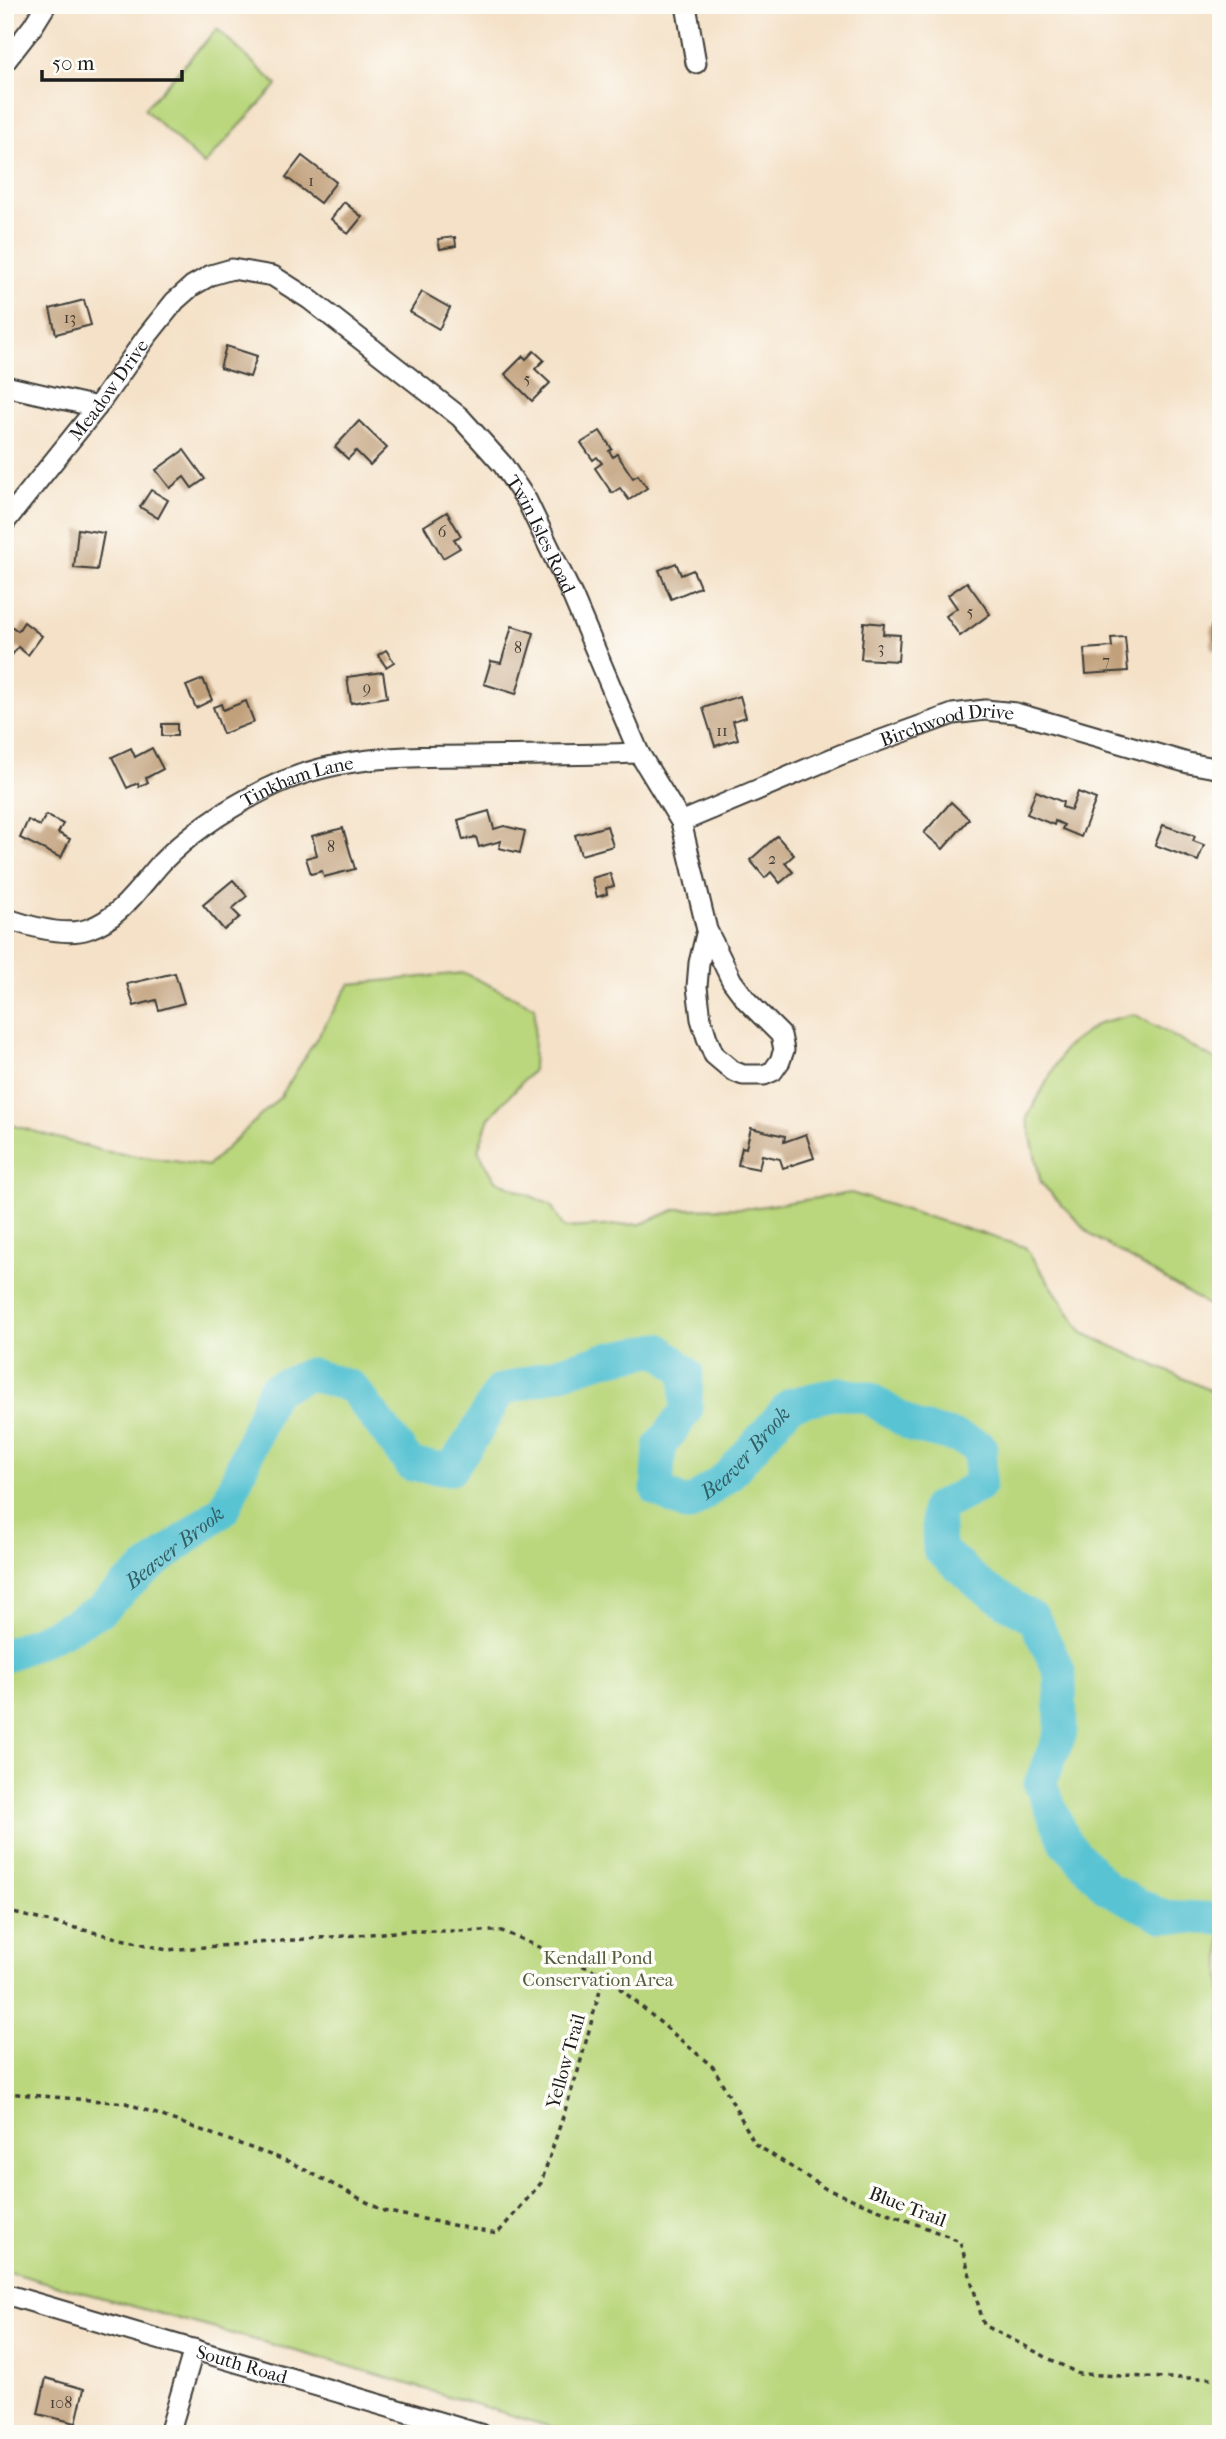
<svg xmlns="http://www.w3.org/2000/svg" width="1226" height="2439" font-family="'IM FELL French Canon',serif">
	<rect width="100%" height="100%" fill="#fdfcf7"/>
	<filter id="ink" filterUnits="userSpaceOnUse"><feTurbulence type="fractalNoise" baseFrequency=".0143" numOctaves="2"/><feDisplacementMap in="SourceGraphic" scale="14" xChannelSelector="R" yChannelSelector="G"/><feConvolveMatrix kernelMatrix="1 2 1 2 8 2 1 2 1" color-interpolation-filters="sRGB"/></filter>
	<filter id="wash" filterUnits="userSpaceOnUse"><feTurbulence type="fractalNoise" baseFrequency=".00686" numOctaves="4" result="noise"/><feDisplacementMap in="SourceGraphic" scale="28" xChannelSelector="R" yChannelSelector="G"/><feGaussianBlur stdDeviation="1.57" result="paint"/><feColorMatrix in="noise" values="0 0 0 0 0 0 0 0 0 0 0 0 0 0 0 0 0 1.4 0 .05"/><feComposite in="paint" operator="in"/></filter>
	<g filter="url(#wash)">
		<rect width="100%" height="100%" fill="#f4e1c7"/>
		<g fill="#bad77d" stroke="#6b7a4c" stroke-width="2">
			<path d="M 217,29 L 277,85 L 204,165 L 144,109 Z"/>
			<path d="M 464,973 L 535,1007 L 533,1070 L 489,1118 L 478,1150 L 495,1180 L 551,1205 L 564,1228 L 641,1224 L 677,1209 L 751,1208 L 851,1193 L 1025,1247 L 1083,1333 L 1218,1394 L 1221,1398 L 1221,2434 L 574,2434 L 328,2360 L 5,2271 L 5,1123 L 103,1151 L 208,1166 L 281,1096 L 350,984 Z"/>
			<path d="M 1134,1014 L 1221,1063 L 1221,1313 L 1091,1235 L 1041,1183 L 1027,1118 L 1065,1048 L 1099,1023 Z"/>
		</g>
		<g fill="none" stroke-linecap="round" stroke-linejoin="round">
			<path stroke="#58c3d3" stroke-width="33" id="s1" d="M 5,1656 L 51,1636 L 101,1610 L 127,1585 L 225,1508 L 273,1390 L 310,1374 L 352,1387 L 411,1465 L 451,1469 L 477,1431 L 499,1391 L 601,1360 L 659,1349 L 687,1373 L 686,1411 L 660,1446 L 657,1490 L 688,1506 L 729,1475 L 791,1404 L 838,1393 L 869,1398 L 914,1427 L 956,1437 L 981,1447 L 979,1486 L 937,1508 L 939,1549 L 981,1586 L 1034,1619 L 1060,1673 L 1061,1732 L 1040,1784 L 1066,1843 L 1108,1889 L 1162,1916 L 1221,1919"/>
		</g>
		<g id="blocks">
			<g fill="#c1a07c">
				<path d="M 302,156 L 336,182 L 320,203 L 286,177 Z"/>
				<path d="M 344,202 L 362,217 L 348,234 L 331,219 Z"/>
				<path d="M 455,237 L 456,246 L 440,249 L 438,239 Z"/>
				<path d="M 422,292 L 450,308 L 439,329 L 410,312 Z"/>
				<path d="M 84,300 L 91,325 L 56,334 L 50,309 Z"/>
				<path d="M 226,346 L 257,356 L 250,377 L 220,368 Z"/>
				<path d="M 534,351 L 544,360 L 535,369 L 550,383 L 532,401 L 505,374 L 523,356 L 526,359 Z"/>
				<path d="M 359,421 L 387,448 L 370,465 L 356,451 L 348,459 L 335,447 Z"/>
				<path d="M 600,431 L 612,449 L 609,451 L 613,457 L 617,454 L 633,478 L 638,475 L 647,488 L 629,500 L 620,488 L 612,493 L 595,468 L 602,463 L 597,457 L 593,460 L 581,443 Z"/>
				<path d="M 184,450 L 205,479 L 192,488 L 184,477 L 170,488 L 156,470 Z"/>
				<path d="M 151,490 L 168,500 L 158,518 L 140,507 Z"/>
				<path d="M 447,512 L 461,536 L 454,539 L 460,548 L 443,558 L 424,526 Z"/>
				<path d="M 78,529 L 104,533 L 97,570 L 74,568 Z"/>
				<path d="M 676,563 L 681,575 L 693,570 L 700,587 L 671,599 L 659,570 Z"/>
				<path d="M 967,582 L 990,614 L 960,636 L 946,616 L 957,608 L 948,595 Z"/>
				<path d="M 24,622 L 42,636 L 28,655 L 18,647 L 7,662 L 5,661 L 5,625 L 7,623 L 18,631 Z"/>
				<path d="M 864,622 L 884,624 L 883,634 L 900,635 L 898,661 L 861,659 Z"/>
				<path d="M 512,626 L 534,633 L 516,694 L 484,684 L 491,661 L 501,663 Z"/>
				<rect x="1211" y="626" width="10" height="24"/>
				<path d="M 1125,637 L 1128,671 L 1086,674 L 1084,649 L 1112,647 L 1111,638 Z"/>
				<path d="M 386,650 L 394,662 L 386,667 L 378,655 Z"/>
				<path d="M 383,672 L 387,697 L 351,703 L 347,677 Z"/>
				<path d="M 203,679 L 212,700 L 196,708 L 186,686 Z"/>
				<path d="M 740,696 L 746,717 L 733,721 L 738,739 L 715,746 L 703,708 Z"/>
				<path d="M 246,701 L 254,722 L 223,734 L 213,707 L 221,704 L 223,710 Z"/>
				<rect x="162" y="724" width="15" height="12"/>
				<path d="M 131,748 L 135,757 L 152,748 L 163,769 L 146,778 L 148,782 L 139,787 L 138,783 L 127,788 L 112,757 Z"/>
				<path d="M 1036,791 L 1063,802 L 1062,807 L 1071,810 L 1078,792 L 1096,799 L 1081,837 L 1062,829 L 1064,825 L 1055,821 L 1054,825 L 1027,814 Z"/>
				<path d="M 951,802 L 969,819 L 943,849 L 924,833 Z"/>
				<path d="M 489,811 L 494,829 L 504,826 L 525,831 L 520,853 L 499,848 L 501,841 L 479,847 L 476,837 L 463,840 L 458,820 Z"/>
				<path d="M 46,815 L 63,824 L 58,833 L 70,839 L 61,858 L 20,838 L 28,820 L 40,826 Z"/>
				<path d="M 1163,825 L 1195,836 L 1193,841 L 1204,845 L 1198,861 L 1155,845 Z"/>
				<path d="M 607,826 L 613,846 L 581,855 L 575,835 Z"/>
				<path d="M 343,828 L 355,869 L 324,877 L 322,871 L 311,874 L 306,858 L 317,855 L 312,836 Z"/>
				<path d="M 777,836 L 794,855 L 785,863 L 793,872 L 780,883 L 771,872 L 765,878 L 750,860 Z"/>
				<path d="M 610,873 L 614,886 L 606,888 L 607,894 L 597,897 L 592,878 Z"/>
				<path d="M 233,880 L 247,896 L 232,909 L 240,917 L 224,930 L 203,905 Z"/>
				<path d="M 175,973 L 184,1003 L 159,1010 L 156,1000 L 134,1006 L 127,984 Z"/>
				<path d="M 751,1128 L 785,1136 L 784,1142 L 806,1134 L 814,1158 L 783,1168 L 780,1159 L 762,1155 L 759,1169 L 738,1165 L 742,1147 L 746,1148 Z"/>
				<path d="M 46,2378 L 84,2389 L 76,2423 L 38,2414 Z"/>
			</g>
		</g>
	</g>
	<g filter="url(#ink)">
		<use href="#blocks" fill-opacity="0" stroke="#3c3a36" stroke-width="2"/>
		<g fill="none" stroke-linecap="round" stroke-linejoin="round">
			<defs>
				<g id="minor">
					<path d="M 686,5 L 696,63"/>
					<path d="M 5,62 L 33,26 L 46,5"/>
					<path d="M 5,386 L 97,407"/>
					<path id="s2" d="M 5,522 L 97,407 L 147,336 L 175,301 L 192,286 L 211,275 L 232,269 L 273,276 L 309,299 L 460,417 L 503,465 L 527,501 L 573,597 L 639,753 L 681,822 L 707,930 L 699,963 L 697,987 L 701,1019 L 707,1038 L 714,1055 L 733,1071 L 743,1075 L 764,1075 L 773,1071 L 780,1061 L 784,1050 L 781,1035 L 747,1001 L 732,981 L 707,930"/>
					<path id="s3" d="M 681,822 L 840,755 L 953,714 L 985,710 L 1016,713 L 1188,763 L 1221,769"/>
					<path id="s4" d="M 5,918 C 28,926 65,937 88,929 C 121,918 140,886 162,862 C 192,831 228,808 266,789 C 331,756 403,756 474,756 C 529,755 584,755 639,753"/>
					<path id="s5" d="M 5,2294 L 480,2434"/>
					<path d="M 169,2434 L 194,2349"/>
				</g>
			</defs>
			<use href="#minor" stroke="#3c3a36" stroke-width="23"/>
			<g stroke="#3c3a36" stroke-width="3.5" stroke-dasharray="5 5" stroke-linecap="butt">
				<path d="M 5,1911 L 167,1950 L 408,1931 L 502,1931 L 604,1975 L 578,2071 L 541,2183 L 497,2234 L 384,2211 L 290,2162 L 126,2103 L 5,2093"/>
				<path d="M 604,1975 L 714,2068 L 755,2144 L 826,2189 L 960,2241 L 984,2325 L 1079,2374 L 1168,2378 L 1221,2378"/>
			</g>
			<use href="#minor" stroke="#fff" stroke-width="19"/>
		</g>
	</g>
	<g text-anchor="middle" stroke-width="7" stroke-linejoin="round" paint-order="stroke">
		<g font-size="16" fill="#453d34">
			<text x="311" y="186">1</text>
			<text x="70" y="323">13</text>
			<text x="527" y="384">5</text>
			<text x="442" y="537">6</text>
			<text x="970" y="617">5</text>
			<text x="518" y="653">8</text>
			<text x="881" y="653">3</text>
			<text x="1106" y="666">7</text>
			<text x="367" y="693">9</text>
			<text x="722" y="736">11</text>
			<text x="331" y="852">8</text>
			<text x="772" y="864">2</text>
			<text x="61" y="2408">108</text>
		</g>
		<g font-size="19" fill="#1c1c1c" stroke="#fdfcf7">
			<text dy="7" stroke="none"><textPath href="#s2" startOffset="168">Meadow Drive</textPath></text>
			<text dy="7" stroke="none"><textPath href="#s2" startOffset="765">Twin Isles Road</textPath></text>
			<text dy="7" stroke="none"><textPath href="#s3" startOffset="285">Birchwood Drive</textPath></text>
			<text dy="7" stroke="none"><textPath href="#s4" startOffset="346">Tinkham Lane</textPath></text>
			<text transform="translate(565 2061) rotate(-74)" y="7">Yellow Trail</text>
			<text transform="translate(908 2206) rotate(21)" y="7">Blue Trail</text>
			<text dy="7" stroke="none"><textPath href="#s5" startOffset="247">South Road</textPath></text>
		</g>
		<g font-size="19" fill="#535d3e" stroke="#fdfcf7">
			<text x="598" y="1964">Kendall Pond<tspan x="598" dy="22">Conservation Area</tspan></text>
		</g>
		<g font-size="21" font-style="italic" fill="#345f65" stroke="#fdfcf7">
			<text dy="7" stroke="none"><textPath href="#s1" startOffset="1150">Beaver Brook</textPath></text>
			<text dy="7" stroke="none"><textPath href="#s1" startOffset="203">Beaver Brook</textPath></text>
		</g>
	</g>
	<rect width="1226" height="2439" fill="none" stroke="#fdfcf7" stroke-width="28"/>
	<path d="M42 70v10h140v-10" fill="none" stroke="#1c1c1c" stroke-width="3.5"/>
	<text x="52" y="70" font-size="21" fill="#1c1c1c" stroke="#fdfcf7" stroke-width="5" paint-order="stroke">50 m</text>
</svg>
